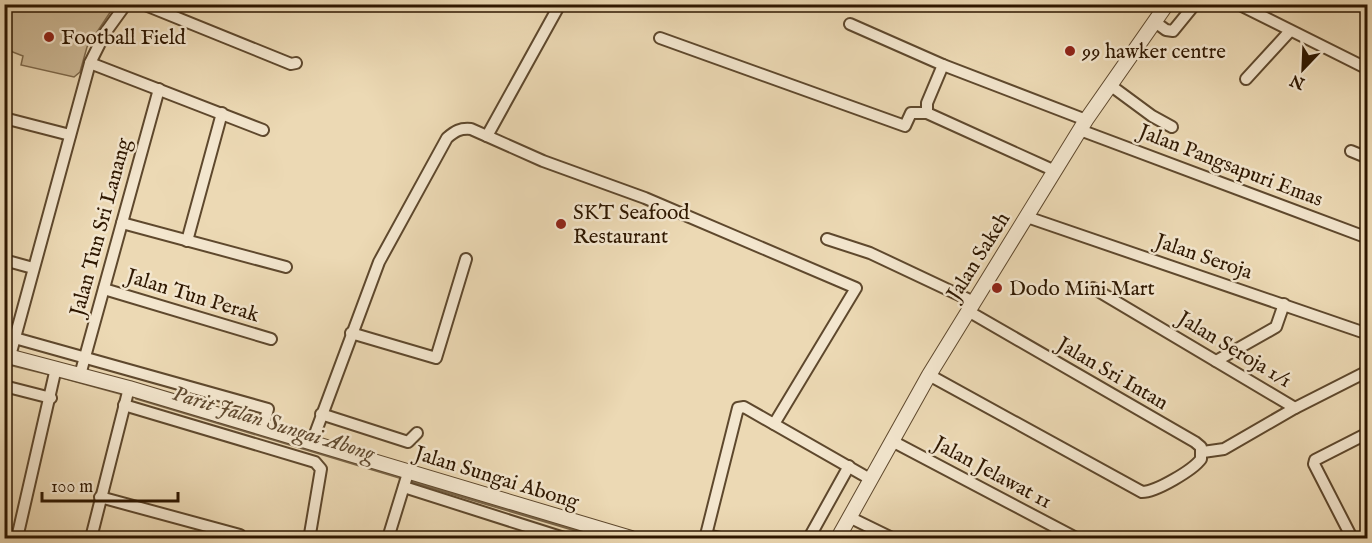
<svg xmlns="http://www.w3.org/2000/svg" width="1372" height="543" font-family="'IM FELL English',serif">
	<rect width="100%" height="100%" fill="#ecd9b4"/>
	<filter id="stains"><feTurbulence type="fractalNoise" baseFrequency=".00333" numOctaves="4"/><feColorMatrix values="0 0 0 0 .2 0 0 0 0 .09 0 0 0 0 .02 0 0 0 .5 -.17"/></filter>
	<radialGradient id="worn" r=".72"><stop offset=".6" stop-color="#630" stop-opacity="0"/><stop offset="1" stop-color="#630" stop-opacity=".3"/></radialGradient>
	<path fill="#ccb895" stroke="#7d684a" stroke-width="1.5" d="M 5,4 L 115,4 L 115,5 L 87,47 L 80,72 L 74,77 L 21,65 L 23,56 L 5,49 Z"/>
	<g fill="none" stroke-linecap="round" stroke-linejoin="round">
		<g stroke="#796447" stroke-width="3">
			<path d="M 4,363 L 49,374"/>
			<path d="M 61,377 L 123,394"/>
			<path d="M 136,398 L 402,478"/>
			<path d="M 410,481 L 602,538"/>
		</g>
		<defs>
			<g id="minor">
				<path d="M 143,4 L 291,64 L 296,63"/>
				<path d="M 1238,4 L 1368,69"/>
				<path d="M 1155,22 L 1166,30 L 1173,31 L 1195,4"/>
				<path d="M 850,24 L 943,65 L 1086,120"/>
				<path d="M 660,38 L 905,126 L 911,113 L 927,113"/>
				<path d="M 90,63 L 263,130"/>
				<path d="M 943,65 L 927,103 L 927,113 L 1055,171"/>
				<path d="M 1246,79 L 1290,31"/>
				<path d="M 1110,85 L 1152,116 L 1172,127"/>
				<path d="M 4,118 L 70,135"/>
				<path d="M 1080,130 L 1368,238"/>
				<path d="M 487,136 L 560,4"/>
				<path d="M 1351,151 L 1368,158"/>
				<path d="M 1027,217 L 1368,334"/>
				<path d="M 122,223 L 286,267"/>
				<path d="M 827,239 L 870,253 L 974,302"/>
				<path d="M 187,241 L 222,113"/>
				<path d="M 4,260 L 33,268"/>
				<path d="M 1093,288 L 1295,408"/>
				<path d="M 104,289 L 271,339"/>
				<path d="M 351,333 L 436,358 L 466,259"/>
				<path d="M 4,335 L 268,409 L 263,427"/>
				<path d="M 10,356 L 90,63 L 105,33 L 126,4"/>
				<path d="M 1216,361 L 1276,327 L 1284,304"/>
				<path d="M 80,375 L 159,89"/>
				<path d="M 929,375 L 1142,492 C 1156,492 1193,470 1201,459 L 1201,447 L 1195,442 L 968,311"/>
				<path d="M 4,386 L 51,398"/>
				<path d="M 124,405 L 315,462 L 321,469 L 310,534"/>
				<path d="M 321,414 L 408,442 L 417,433"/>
				<path d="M 892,441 L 1076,538"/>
				<path d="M 312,442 L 379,262 L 447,138 C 455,131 460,128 471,129 L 543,161 L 645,198 L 856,288 L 774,424"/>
				<path d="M 1203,452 L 1224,449 L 1295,408 L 1368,371"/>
				<path d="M 404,487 L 564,538"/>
				<path d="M 100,497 L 240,535"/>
				<path d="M 849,517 L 892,538"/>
				<path d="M 17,538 L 56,368"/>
				<path d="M 91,538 L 129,388"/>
				<path d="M 388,538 L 408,473"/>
				<path d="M 721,538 L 706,535 L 738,408 L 744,407 L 870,479"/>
				<path d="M 809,538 L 849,466"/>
				<path d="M 1352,538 L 1314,464 L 1315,460 L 1368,433"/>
				<path d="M 1366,538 L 1368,538"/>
			</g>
			<g id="tertiary">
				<path d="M 4,355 L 129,388 L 631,538"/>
				<path d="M 838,538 L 929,375 L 1086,120 L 1167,4"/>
			</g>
		</defs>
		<use href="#minor" stroke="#5e482d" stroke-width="14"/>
		<use href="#tertiary" stroke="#5e482d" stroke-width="16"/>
		<use href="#minor" stroke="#f3e6ce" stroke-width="10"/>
		<use href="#tertiary" stroke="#f3e6ce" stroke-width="14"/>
	</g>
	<g fill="#8f2418" stroke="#f3e6ce" stroke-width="2">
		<circle cx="49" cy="37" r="6"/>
		<circle cx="1070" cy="51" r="6"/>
		<circle cx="561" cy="224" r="6"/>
		<circle cx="997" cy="288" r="6"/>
	</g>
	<g text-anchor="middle" stroke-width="5" stroke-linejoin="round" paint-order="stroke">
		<g font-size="21" fill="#2e1700" stroke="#f3e6ce" text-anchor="start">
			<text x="61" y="44">Football Field</text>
			<text x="1082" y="58">99 hawker centre</text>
			<text x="573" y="219">SKT Seafood<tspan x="573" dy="24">Restaurant</tspan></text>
			<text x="1009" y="295">Dodo Mini Mart</text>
		</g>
		<g font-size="21" fill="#2e1700" stroke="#f3e6ce">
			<text transform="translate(1231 165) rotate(21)" y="7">Jalan Pangsapuri Emas</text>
			<text transform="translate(100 227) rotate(-75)" y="7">Jalan Tun Sri Lanang</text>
			<text transform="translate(978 256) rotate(-58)" y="7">Jalan Sakeh</text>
			<text transform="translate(1204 256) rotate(19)" y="7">Jalan Seroja</text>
			<text transform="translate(193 295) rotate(17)" y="7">Jalan Tun Perak</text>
			<text transform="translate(1235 349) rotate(31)" y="7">Jalan Seroja 1/1</text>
			<text transform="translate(1113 373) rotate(30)" y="7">Jalan Sri Intan</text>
			<text transform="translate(993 472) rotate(28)" y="7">Jalan Jelawat 11</text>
			<text transform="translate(497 477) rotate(17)" y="7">Jalan Sungai Abong</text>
		</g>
		<g font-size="22" font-style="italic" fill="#604a30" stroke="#f3e6ce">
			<text transform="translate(274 422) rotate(17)" y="8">Parit Jalan Sungai Abong</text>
		</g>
	</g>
	<rect width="1372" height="543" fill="none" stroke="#ecd9b4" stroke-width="24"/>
	<rect x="6" y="6" width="1360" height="531" fill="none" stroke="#2e1700" stroke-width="3"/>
	<rect x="12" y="12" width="1348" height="519" fill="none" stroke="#2e1700" stroke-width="1.5"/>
	<g transform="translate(1303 69) rotate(203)" stroke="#f3e6ce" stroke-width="4.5" paint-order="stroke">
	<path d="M0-4.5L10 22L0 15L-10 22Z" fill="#2e1700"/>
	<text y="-9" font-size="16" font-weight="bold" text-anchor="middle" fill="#2e1700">N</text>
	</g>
	<path d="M42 492v9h136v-9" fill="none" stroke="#2e1700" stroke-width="3"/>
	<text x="51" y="492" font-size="18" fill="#2e1700" stroke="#f3e6ce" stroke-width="4.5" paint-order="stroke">100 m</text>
	<rect width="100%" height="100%" filter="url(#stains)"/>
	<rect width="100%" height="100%" fill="url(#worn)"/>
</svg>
